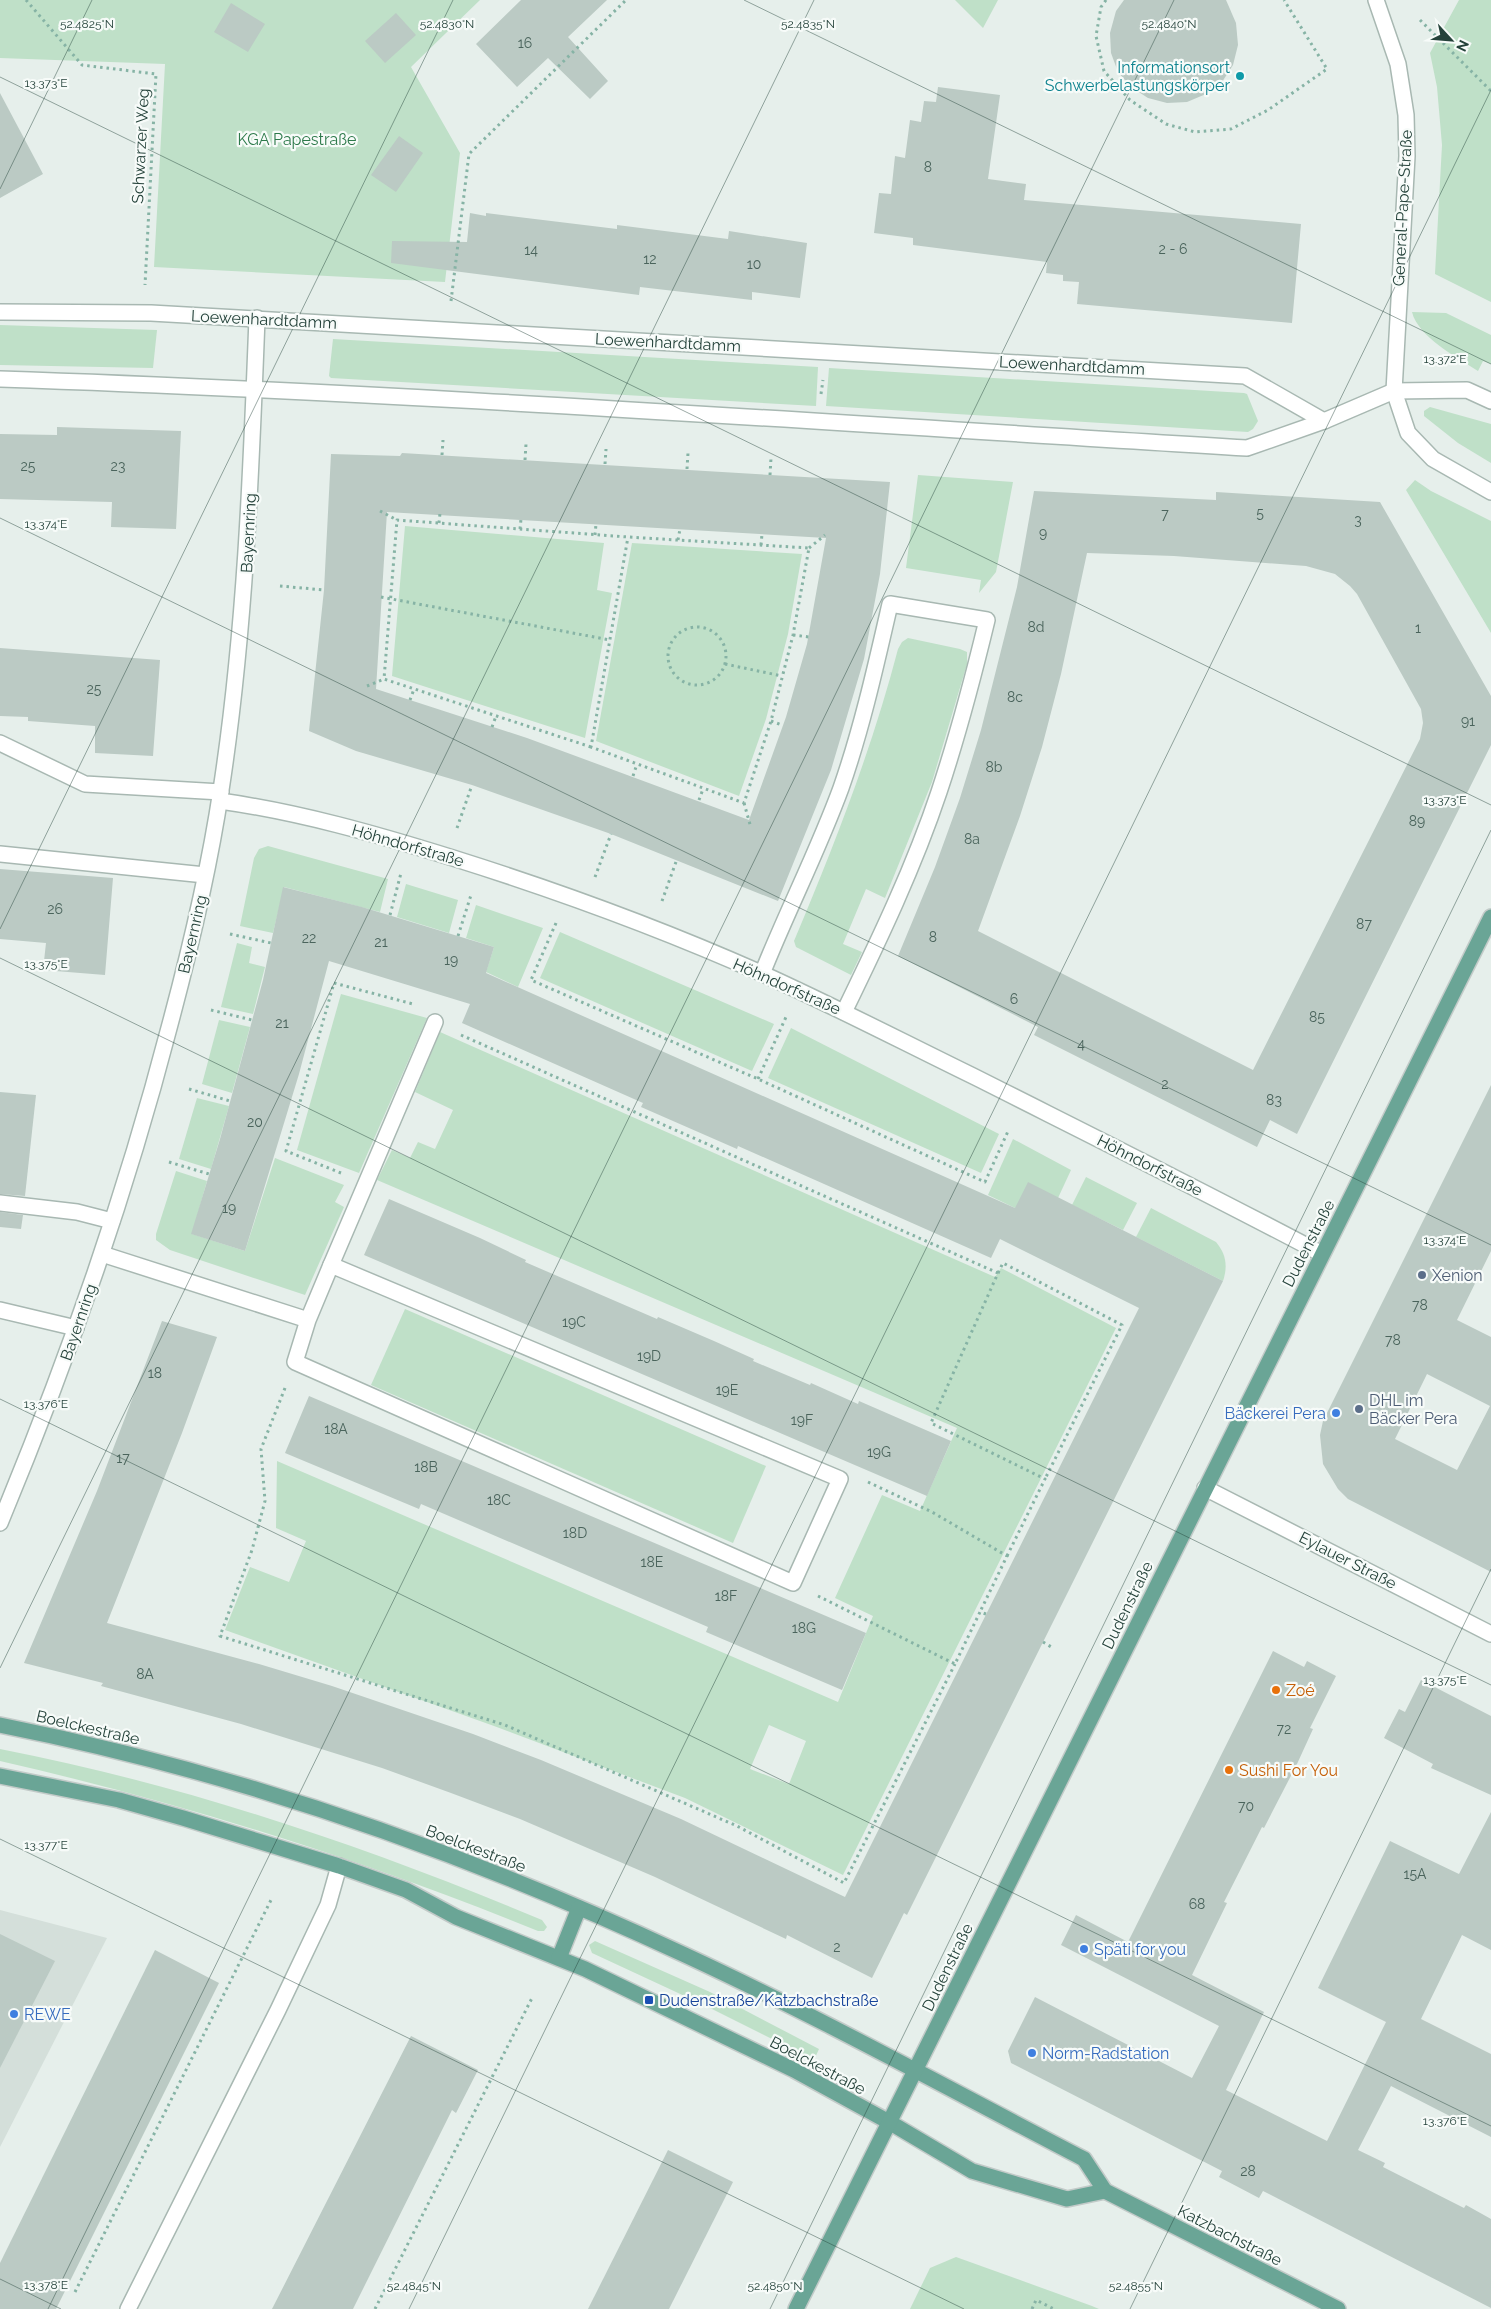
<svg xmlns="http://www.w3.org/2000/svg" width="1491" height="2309" font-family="Raleway,sans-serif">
	<rect width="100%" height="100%" fill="#e6efeb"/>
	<path fill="#d4dfda" d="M 0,1910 L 107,1938 L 0,2147 Z"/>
	<g fill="#bfe0c8" fill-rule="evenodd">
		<path d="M 0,0 L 480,0 L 411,67 L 460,153 L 445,282 L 154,267 L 165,64 L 0,58 Z"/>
		<path d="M 955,0 L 998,0 L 983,28 Z"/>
		<path d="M 1459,0 L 1491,0 L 1491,302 L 1435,274 L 1442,145 L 1437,87 L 1430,53 Z"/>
		<path d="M 1412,312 L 1446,313 L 1491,335 L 1491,364 L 1483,361 L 1478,371 C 1458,358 1418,337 1412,312 Z"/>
		<path d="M 0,325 L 157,330 L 153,368 L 0,365 Z"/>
		<path d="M 333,339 L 818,367 L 816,406 L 331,378 L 329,376 Z"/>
		<path d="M 829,368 L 1244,393 L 1247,394 L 1258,421 L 1253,429 L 1248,432 L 826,406 Z"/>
		<path d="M 1430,407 L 1491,424 L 1491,463 L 1458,443 L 1424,416 L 1424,411 Z"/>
		<path d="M 918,475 L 1013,482 L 996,572 L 979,593 L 981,580 L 906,568 Z"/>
		<path d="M 1415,480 L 1431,491 L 1491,521 L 1491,633 L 1406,490 Z"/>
		<path d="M 405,526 L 604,543 L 597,590 L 612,593 L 585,738 L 392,676 Z"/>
		<path d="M 632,543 L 802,554 L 788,634 L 766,719 L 739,796 L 596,741 Z"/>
		<path d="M 908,638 L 960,649 L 967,652 L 967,664 L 932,782 L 885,898 L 866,889 L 843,944 L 862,952 L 851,975 L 796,947 L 794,941 C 834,846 872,749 898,649 L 902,642 Z"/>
		<path d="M 268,846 L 388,879 L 380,912 L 284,887 L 273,933 L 240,926 L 254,858 L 259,849 Z"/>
		<path d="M 406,884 L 458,900 L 449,933 L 397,917 Z"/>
		<path d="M 476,905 L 543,928 L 518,987 L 486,972 L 494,947 L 466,938 Z"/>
		<path d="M 560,932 L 774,1024 L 752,1071 L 540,978 Z"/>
		<path d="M 237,943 L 252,947 L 249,963 L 265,967 L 253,1014 L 221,1007 Z"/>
		<path d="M 341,994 L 427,1018 L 359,1173 L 297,1150 Z"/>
		<path d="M 219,1020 L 250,1027 L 232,1093 L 202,1084 Z"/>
		<path d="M 791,1028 L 999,1134 L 981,1173 L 768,1078 Z"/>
		<path d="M 440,1032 L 995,1277 L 1001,1268 L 1116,1328 L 843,1875 L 685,1798 L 494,1726 L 225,1630 L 250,1567 L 289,1582 L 306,1541 L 276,1528 L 277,1461 L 838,1702 L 873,1616 L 835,1598 L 882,1495 L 920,1511 L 957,1428 L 377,1180 L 392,1150 L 410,1158 L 418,1142 L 435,1149 L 453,1110 L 415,1092 ZM 769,1725 L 806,1741 L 789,1784 L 750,1769 Z"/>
		<path d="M 197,1098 L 229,1106 L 211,1169 L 179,1159 Z"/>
		<path d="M 1013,1139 L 1071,1170 L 1058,1198 L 1015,1208 L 988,1195 Z"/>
		<path d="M 275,1158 L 344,1185 L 335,1202 L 344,1207 L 305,1295 L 170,1250 L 156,1240 L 156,1234 L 176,1171 L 207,1181 L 192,1234 L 245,1251 Z"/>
		<path d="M 1086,1177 L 1137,1203 L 1123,1230 L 1072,1205 Z"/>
		<path d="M 1151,1208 L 1216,1242 C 1226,1254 1228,1266 1223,1281 L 1136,1237 Z"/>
		<path d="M 405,1309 L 766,1466 L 733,1543 L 371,1385 Z"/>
		<path d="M 0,1749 C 186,1785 368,1847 542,1920 L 547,1927 L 544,1931 L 538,1931 C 364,1860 184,1803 0,1761 Z"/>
		<path d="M 595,1941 L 710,1992 L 819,2049 L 814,2060 L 704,2005 L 592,1953 L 589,1945 Z"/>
		<path d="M 956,2257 L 1092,2306 L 1099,2309 L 910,2309 L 930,2268 Z"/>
	</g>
	<g fill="#bbcac4" fill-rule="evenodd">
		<path d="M 521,0 L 607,0 L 568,37 L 608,81 L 590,99 L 548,58 L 517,87 L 476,44 Z"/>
		<path d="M 1124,0 L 1226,0 L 1236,23 L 1238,45 L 1233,65 L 1222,82 L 1206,94 L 1187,102 L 1167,103 L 1148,98 L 1131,87 L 1118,72 L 1111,53 L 1110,33 L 1116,11 Z"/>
		<path d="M 231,3 L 265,24 L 248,52 L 214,32 Z"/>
		<path d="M 396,13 L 416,35 L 385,63 L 365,41 Z"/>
		<path d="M 938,87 L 1000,95 L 988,179 L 1026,184 L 1024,200 L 1301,224 L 1292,323 L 1077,304 L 1079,282 L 1063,281 L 1063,275 L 1046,273 L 1047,262 L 913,245 L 913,238 L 874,233 L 879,193 L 891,194 L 895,156 L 905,158 L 910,120 L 921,122 L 924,101 L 936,102 Z"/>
		<path d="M 0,93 L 43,174 L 0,198 Z"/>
		<path d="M 399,136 L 423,153 L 396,192 L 371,175 Z"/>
		<path d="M 470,213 L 486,216 L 486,213 L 617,229 L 617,225 L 728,239 L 729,231 L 807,243 L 800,298 L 752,292 L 752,300 L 640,287 L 639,295 L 391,263 L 392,241 L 467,242 Z"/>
		<path d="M 57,427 L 181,431 L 176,529 L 111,527 L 112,502 L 0,499 L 0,434 L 57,435 Z"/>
		<path d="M 402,453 L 890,482 L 880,574 L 864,659 L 831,770 L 778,901 L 611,834 L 472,785 L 356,751 L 309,731 L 324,590 L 331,454 L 400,456 ZM 387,512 L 826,538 L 807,644 L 786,717 L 749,820 L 527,738 L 376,689 Z"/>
		<path d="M 1034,491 L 1216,500 L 1216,492 L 1380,502 L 1491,696 L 1491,745 L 1297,1134 L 1270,1120 L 1257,1147 L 1034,1035 L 1038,1027 L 898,956 L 935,867 L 960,798 L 981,730 L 1017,587 ZM 1087,553 L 1174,556 L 1306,566 L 1335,574 L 1350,586 L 1357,594 L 1421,709 L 1423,723 L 1420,739 L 1253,1070 L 978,931 L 1020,816 L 1042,747 L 1061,674 Z"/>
		<path d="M 0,648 L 160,660 L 153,756 L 95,753 L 95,726 L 28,721 L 28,717 L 0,716 Z"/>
		<path d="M 0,869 L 113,878 L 105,975 L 43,970 L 46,943 L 0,939 Z"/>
		<path d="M 283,887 L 362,907 L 494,947 L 486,973 L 1015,1208 L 1028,1182 L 1223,1281 L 907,1915 L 904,1913 L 872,1978 L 787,1935 L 786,1939 L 655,1877 L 520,1819 L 451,1793 L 382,1768 L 241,1724 L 101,1686 L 103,1683 L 24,1663 L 97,1491 L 162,1321 L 217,1337 L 182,1433 L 107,1623 L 259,1664 L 332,1686 L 473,1734 L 541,1760 L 681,1819 L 845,1897 L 1139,1308 L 1000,1239 L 991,1258 L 738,1146 L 737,1149 L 641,1107 L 643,1103 L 462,1023 L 470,1004 L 329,961 L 299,1074 L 245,1251 L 191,1234 L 220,1139 L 263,980 Z"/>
		<path d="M 1491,1085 L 1491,1251 L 1457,1320 L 1491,1337 L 1491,1572 L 1348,1499 L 1338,1489 L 1323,1464 L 1320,1435 L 1323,1421 ZM 1427,1374 L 1490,1406 L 1457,1470 L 1395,1439 Z"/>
		<path d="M 0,1092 L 36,1095 L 25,1196 L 0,1194 Z"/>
		<path d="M 389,1199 L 480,1238 L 526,1260 L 525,1262 L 657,1319 L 658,1317 L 714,1341 L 754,1359 L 753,1361 L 810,1385 L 811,1383 L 858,1404 L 859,1401 L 951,1441 L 927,1496 L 364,1255 Z"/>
		<path d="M 0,1212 L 23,1215 L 21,1229 L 0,1227 Z"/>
		<path d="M 309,1396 L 866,1633 L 842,1690 L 706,1632 L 708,1627 L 421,1504 L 419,1509 L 285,1453 Z"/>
		<path d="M 1273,1651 L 1304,1667 L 1307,1661 L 1336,1676 L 1310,1728 L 1313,1729 L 1297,1764 L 1264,1828 L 1262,1827 L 1224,1902 L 1227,1903 L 1192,1975 L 1264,2012 L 1226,2090 L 1327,2141 L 1386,2022 L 1318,1988 L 1390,1841 L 1459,1874 L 1491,1812 L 1491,1950 L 1462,1935 L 1421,2019 L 1491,2054 L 1491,2137 L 1391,2086 L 1358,2150 L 1385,2163 L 1383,2167 L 1464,2208 L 1466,2205 L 1491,2219 L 1491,2308 L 1263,2191 L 1259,2198 L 1219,2177 L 1222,2171 L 1011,2063 L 1008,2051 L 1035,1997 L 1192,2078 L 1219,2026 L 1061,1945 L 1076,1915 L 1128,1942 Z"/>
		<path d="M 1421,1680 L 1491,1716 L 1491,1795 L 1431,1768 L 1433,1764 L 1384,1738 L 1399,1709 L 1405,1712 Z"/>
		<path d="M 0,1934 L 55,1961 L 0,2068 Z"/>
		<path d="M 155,1950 L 219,1983 L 56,2309 L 0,2309 L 0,2263 Z"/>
		<path d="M 411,2036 L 478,2070 L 456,2113 L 452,2110 L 353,2309 L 272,2309 Z"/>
		<path d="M 668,2150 L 733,2182 L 669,2309 L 588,2309 Z"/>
	</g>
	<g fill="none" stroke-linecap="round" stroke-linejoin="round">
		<defs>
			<g id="minor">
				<path d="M 1376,0 L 1398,64 L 1406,115 L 1407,156 L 1394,391 L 1408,433 L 1433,459 L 1491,492"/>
				<path d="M 0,312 L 151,313 L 1245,376 L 1324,421"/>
				<path d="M 0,379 C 416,393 832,423 1247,448 L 1324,421 L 1394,391 L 1467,390 L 1491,401"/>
				<path d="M 0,743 L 85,784 L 221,792"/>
				<path d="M 220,801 C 299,812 376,834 453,858 C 558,891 662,929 763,974 C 836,1007 907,1044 979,1079 C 1094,1137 1209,1194 1322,1254"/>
				<path d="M 0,854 L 205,875"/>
				<path d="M 762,974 C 787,911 818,851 841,788 C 862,728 876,665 890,604 L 987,620 C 973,678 958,735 939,792 C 914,867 879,940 844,1012"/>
				<path d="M 0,1203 L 77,1212 L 112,1221"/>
				<path d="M 102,1254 L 308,1320 L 295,1362 L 793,1583 L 840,1479 L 331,1265 L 308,1320"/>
				<path d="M 331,1265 L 435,1022"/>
				<path d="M 0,1310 L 76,1328"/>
				<path d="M 1205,1488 L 1491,1634"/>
				<path d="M 0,1523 C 67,1362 125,1197 169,1028 C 190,950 209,870 221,790 C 245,634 251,476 257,318"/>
				<path d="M 128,2309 L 278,2010 L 328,1905 L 339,1866"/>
			</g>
			<g id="major">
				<path d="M 0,1725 C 237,1772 467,1853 685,1955 C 821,2018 951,2090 1084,2159 L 1105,2191 L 1338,2309"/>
				<path d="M 0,1776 L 119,1800 L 183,1818 L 339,1866 L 406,1890 L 456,1917 L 585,1969 L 794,2070 L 889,2122 L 972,2171 L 1067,2199 L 1105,2191"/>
				<path d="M 559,1958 L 579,1908"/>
				<path d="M 796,2309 L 1491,917"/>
			</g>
		</defs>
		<use href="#minor" stroke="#a8b8b2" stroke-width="18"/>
		<use href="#major" stroke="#c2cac8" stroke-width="18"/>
		<g stroke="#86b3a5" stroke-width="3" stroke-dasharray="2.5 4" stroke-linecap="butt">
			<path d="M 26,0 L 82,65 L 156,74 L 145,285"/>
			<path d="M 1106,0 L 1101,7 L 1096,36 L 1104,71 L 1130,100 L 1166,124 L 1195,132 L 1231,129 L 1268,110 L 1327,69 L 1284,0"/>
			<path d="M 1420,20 L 1491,91"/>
			<path d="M 451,301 L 469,154 L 626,0"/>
			<path d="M 821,394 L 823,380"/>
			<path d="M 442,455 L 443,440"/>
			<path d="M 525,460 L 526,444"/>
			<path d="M 605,464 L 606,449"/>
			<path d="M 687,469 L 688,453"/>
			<path d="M 770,475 L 771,458"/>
			<path d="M 380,511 L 397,520"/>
			<path d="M 439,523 L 440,513"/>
			<path d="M 520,529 L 521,519"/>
			<path d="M 595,535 L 596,524"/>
			<path d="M 678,540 L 680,529"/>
			<path d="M 761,545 L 762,534"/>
			<path d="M 809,548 L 825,535"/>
			<path d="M 280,586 L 324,590"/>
			<path d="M 381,597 L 610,640"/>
			<circle cx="697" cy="656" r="29"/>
			<path d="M 793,635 L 809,637"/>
			<path d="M 725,664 L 782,676"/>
			<path d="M 367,686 L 384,679"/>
			<path d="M 410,700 L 414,689"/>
			<path d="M 771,721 L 782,725"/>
			<path d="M 492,727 L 496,716"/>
			<path d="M 591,747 L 384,679 L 397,520 L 628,537 L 809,548 L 793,635 L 771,721 L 744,803 L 591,747 L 628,537"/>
			<path d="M 633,776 L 637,764"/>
			<path d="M 699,800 L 703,789"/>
			<path d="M 744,803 L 751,828"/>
			<path d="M 457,828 L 472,785"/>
			<path d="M 595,877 L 611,834"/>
			<path d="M 662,901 L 677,859"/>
			<path d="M 390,915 L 401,873"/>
			<path d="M 556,923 L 531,980 L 758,1079 L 985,1182 L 1009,1129"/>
			<path d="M 230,934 L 271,943"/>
			<path d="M 458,936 L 471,895"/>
			<path d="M 211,1010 L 252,1020"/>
			<path d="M 461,1035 L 998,1273 L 931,1423 L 1045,1479 L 1007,1556"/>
			<path d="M 758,1079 L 786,1017"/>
			<path d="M 189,1089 L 230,1101"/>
			<path d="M 169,1162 L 209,1174"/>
			<path d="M 341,1173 L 286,1151 L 334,983 L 413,1004"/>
			<path d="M 998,1273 L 1003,1263 L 1122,1325 L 1045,1479"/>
			<path d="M 285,1388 L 261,1449 L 265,1501 L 252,1550 L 220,1636 L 505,1725 L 737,1826 L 844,1883 L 955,1664"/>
			<path d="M 868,1482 L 932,1512 L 1007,1556 L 980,1612"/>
			<path d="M 818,1596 L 955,1664 L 980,1612 L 986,1614"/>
			<path d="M 1043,1642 L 1053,1648"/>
			<path d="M 75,2292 L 271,1900"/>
			<path d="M 375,2309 L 532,1998"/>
			<path d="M 1032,2309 L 1036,2300 L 1054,2309"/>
		</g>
		<use href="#minor" stroke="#fff" stroke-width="15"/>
		<use href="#major" stroke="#6aa596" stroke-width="15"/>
	</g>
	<path fill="none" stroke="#24423a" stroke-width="1" stroke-opacity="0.45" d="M 744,0 L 1491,364M 0,77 L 1491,805M 0,189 L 92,0M 0,518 L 1491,1245M 0,929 L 453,0M 0,958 L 1491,1685M 0,1399 L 1491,2126M 0,1668 L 814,0M 0,1839 L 964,2309M 0,2279 L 61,2309M 48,2309 L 1174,0M 409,2309 L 1491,90M 770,2309 L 1491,830M 1130,2309 L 1491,1569"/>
	<circle fill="#0f9aa8" stroke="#f7fbf9" stroke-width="2" cx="1240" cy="76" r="5"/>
	<g fill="#5c6f8a" stroke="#f7fbf9" stroke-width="2">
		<circle cx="1422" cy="1275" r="5"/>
		<circle cx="1359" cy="1409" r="5"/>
	</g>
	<g fill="#3f7fe0" stroke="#f7fbf9" stroke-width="2">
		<circle cx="1336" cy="1413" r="5"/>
		<circle cx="1084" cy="1949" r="5"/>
		<circle cx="14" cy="2014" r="5"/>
		<circle cx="1032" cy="2053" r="5"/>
	</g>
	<g fill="#e8710a" stroke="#f7fbf9" stroke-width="2">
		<circle cx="1276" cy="1690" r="5"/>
		<circle cx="1229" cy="1770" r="5"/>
	</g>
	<rect fill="#1a4fb4" stroke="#f7fbf9" stroke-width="2" x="644" y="1995" width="10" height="10" rx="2.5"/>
	<g text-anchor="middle" stroke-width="4.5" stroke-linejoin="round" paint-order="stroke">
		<g font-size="14" fill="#4a645c">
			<text x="525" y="48">16</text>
			<text x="928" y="172">8</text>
			<text x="1173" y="254">2 - 6</text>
			<text x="531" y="255">14</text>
			<text x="650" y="264">12</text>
			<text x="754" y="269">10</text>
			<text x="28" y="471">25</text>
			<text x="118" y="471">23</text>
			<text x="1260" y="518">5</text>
			<text x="1165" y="519">7</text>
			<text x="1358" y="525">3</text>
			<text x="1043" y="538">9</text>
			<text x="1036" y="632">8d</text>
			<text x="1418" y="633">1</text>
			<text x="94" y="694">25</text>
			<text x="1015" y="702">8c</text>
			<text x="1468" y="726">91</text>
			<text x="994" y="772">8b</text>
			<text x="1417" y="826">89</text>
			<text x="972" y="844">8a</text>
			<text x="55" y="914">26</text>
			<text x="1364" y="929">87</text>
			<text x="933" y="942">8</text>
			<text x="309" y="943">22</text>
			<text x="381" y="947">21</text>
			<text x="451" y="965">19</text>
			<text x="1014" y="1004">6</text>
			<text x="1317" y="1022">85</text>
			<text x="282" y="1028">21</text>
			<text x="1081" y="1049">4</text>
			<text x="1165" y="1089">2</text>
			<text x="1274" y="1105">83</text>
			<text x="255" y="1127">20</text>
			<text x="229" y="1213">19</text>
			<text x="1420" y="1310">78</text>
			<text x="574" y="1327">19C</text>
			<text x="1393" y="1345">78</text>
			<text x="649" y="1361">19D</text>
			<text x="155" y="1378">18</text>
			<text x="727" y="1395">19E</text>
			<text x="802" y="1425">19F</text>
			<text x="336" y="1434">18A</text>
			<text x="879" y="1457">19G</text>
			<text x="123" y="1463">17</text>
			<text x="426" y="1472">18B</text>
			<text x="499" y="1505">18C</text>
			<text x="575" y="1538">18D</text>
			<text x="652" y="1567">18E</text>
			<text x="726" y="1601">18F</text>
			<text x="804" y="1633">18G</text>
			<text x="145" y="1679">8A</text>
			<text x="1284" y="1734">72</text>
			<text x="1246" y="1811">70</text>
			<text x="1415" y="1879">15A</text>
			<text x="1197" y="1909">68</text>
			<text x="837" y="1952">2</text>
			<text x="1248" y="2176">28</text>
		</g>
		<g font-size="16" fill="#0d838f" stroke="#f7fbf9" text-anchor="end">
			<text x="1230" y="73">Informationsort<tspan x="1230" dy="18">Schwerbelastungskörper</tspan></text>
		</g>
		<g font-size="16" fill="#2d7a4b" stroke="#f7fbf9">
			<text x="297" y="145">KGA Papestraße</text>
		</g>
		<g font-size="16" fill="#24423a" stroke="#f7fbf9">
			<text transform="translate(140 146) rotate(-87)" y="6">Schwarzer Weg</text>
			<text transform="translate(1402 208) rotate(-87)" y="6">General-Pape-Straße</text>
			<text transform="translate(264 319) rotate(3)" y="6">Loewenhardtdamm</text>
			<text transform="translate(668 342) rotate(3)" y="6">Loewenhardtdamm</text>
			<text transform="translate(1072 365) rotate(3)" y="6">Loewenhardtdamm</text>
			<text transform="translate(248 533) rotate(-87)" y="6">Bayernring</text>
			<text transform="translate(408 845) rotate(16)" y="6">Höhndorfstraße</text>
			<text transform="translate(192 934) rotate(-77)" y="6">Bayernring</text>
			<text transform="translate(787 986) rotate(24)" y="6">Höhndorfstraße</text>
			<text transform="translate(1150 1165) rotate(27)" y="6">Höhndorfstraße</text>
			<text transform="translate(1308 1243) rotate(-63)" y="6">Dudenstraße</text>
			<text transform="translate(78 1322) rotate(-71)" y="6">Bayernring</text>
			<text transform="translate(1348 1560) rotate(27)" y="6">Eylauer Straße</text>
			<text transform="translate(1127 1605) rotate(-64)" y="6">Dudenstraße</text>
			<text transform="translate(88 1727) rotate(13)" y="6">Boelckestraße</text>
			<text transform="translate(476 1848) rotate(21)" y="6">Boelckestraße</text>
			<text transform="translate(947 1967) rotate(-64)" y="6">Dudenstraße</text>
			<text transform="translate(818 2065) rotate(28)" y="6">Boelckestraße</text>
			<text transform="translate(1230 2235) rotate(27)" y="6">Katzbachstraße</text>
		</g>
		<g font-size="16" fill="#4e5e75" stroke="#f7fbf9" text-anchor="start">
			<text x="1432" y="1281">Xenion</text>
			<text x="1369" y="1406">DHL im<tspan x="1369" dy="18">Bäcker Pera</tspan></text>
		</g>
		<g font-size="16" fill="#366cbe" stroke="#f7fbf9" text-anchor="start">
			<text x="1326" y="1419" text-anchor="end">Bäckerei Pera</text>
			<text x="1094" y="1955">Späti for you</text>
			<text x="24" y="2020">REWE</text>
			<text x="1042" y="2059">Norm-Radstation</text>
		</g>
		<g font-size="16" fill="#c56008" stroke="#f7fbf9" text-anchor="start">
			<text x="1286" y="1696">Zoé</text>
			<text x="1239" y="1776">Sushi For You</text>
		</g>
		<g font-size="16" fill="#164399" stroke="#f7fbf9" text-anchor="start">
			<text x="659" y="2006">Dudenstraße/Katzbachstraße</text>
		</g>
	</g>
	<g font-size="12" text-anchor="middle" fill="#24423a" stroke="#f7fbf9" stroke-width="4.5" stroke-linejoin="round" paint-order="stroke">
		<text x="87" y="28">52.4825°N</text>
		<text x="447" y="28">52.4830°N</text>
		<text x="808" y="28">52.4835°N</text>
		<text x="1169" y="28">52.4840°N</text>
		<text x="46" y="87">13.373°E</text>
		<text x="1445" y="363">13.372°E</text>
		<text x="46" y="528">13.374°E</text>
		<text x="1445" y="804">13.373°E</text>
		<text x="46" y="968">13.375°E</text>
		<text x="1445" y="1244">13.374°E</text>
		<text x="46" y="1408">13.376°E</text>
		<text x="1445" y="1684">13.375°E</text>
		<text x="46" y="1849">13.377°E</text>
		<text x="1445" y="2125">13.376°E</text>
		<text x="46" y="2289">13.378°E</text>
		<text x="414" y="2290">52.4845°N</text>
		<text x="775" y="2290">52.4850°N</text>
		<text x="1136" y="2290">52.4855°N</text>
	</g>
	<g transform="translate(1451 40) rotate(116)" stroke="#f7fbf9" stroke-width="4" paint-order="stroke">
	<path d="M0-4L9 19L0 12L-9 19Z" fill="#24423a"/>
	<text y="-8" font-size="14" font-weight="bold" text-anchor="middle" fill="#24423a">N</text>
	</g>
</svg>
